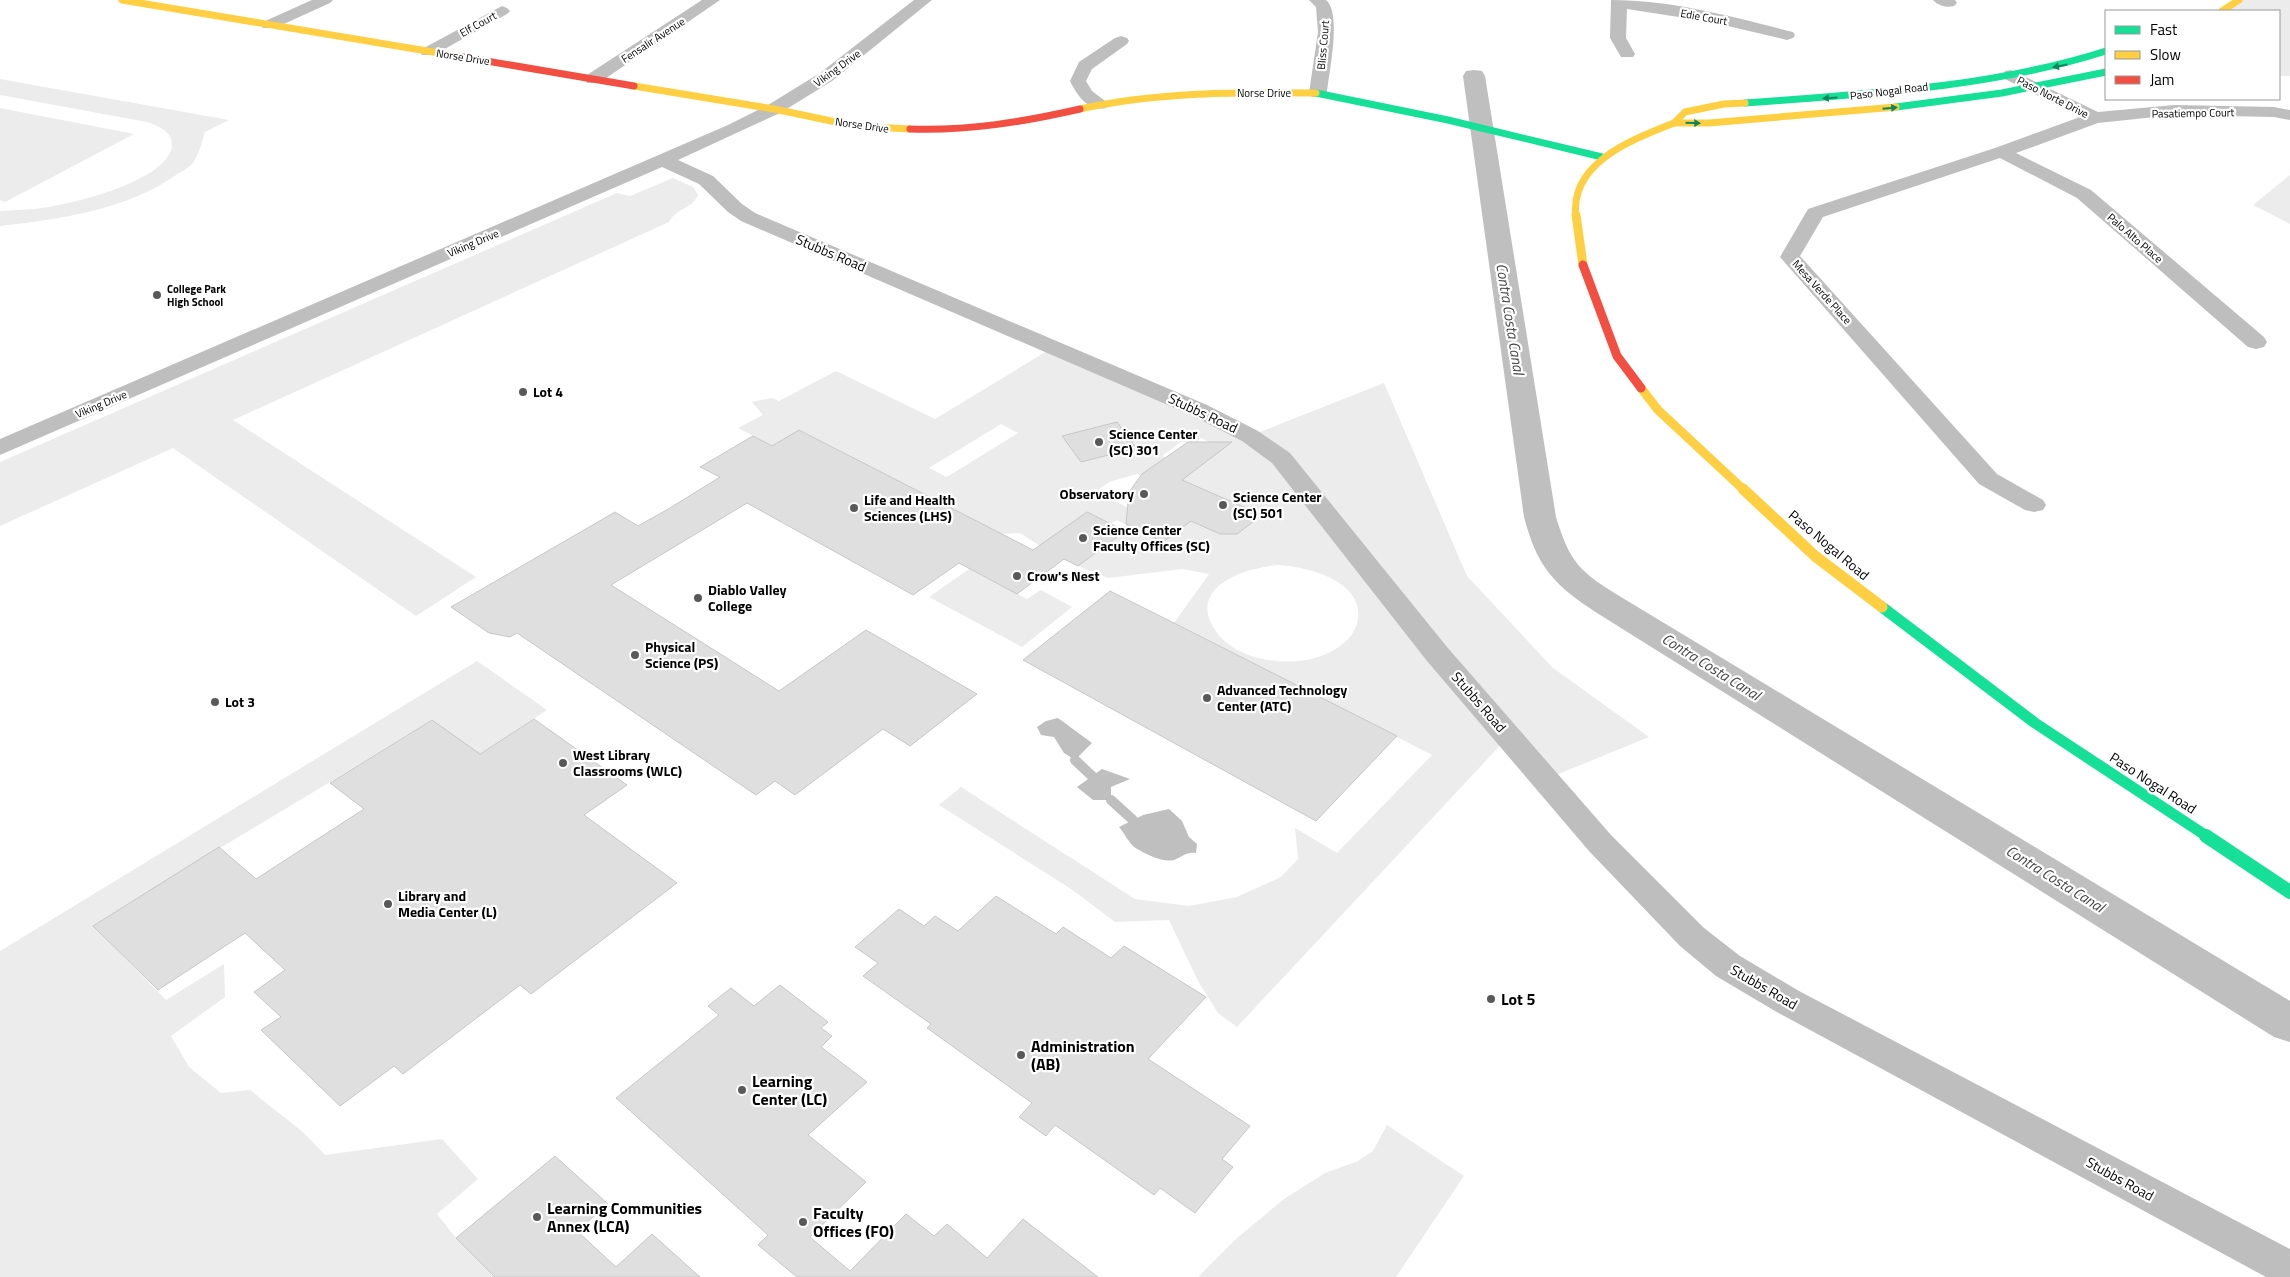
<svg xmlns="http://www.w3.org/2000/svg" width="2290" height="1277" font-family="'Titillium Web',sans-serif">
	<rect width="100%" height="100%" fill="#fff"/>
	<g fill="#ececec" fill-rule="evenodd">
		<path d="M 2239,0 L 2290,0 L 2290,76 L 2279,76 L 2279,11 L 2222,11 Z"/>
		<path d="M 0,79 L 229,120 L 205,132 C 202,143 199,154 192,164 C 188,168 181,172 176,175 C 129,209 57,220 0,226 L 0,211 C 11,210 23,210 34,209 C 65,206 165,183 172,147 C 174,132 158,126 147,122 L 0,95 Z"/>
		<path d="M 0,108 L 134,134 L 5,202 L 0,200 Z"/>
		<path d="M 2290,175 L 2290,224 L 2253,205 Z"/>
		<path d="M 673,178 L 693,187 L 698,195 C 693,208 675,209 669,222 L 233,420 L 476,577 L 416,616 L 173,448 L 0,526 L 0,462 L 617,193 L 630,196 Z"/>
		<path d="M 1052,348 L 1250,436 L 1384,383 L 1467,576 L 1553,668 L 1649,737 L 1544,780 L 1508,737 L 1237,1027 L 1218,1013 L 1198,981 L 1169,920 L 1115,922 L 1074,891 L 939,805 L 961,787 L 1135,899 L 1189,906 L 1237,897 L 1281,877 L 1298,859 L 1295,828 L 1337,853 L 1432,755 L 1174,623 L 1209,574 L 1182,569 L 1108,578 L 1078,566 L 1125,531 L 1122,529 L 1127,525 L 1117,520 L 1110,524 L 1040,546 L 1020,533 L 1000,534 L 800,430 L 772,446 L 738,428 L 763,415 L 752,402 L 772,398 L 779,401 L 836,371 L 935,419 ZM 1116,422 L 1136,448 L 1081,462 L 1062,436 ZM 1001,424 L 1018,433 L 947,477 L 929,468 ZM 1201,438 L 1214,444 L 1194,470 L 1162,456 L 1181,442 L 1196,442 ZM 1137,474 L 1176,493 L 1146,516 L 1095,492 L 1109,482 ZM 1279,565 C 1307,567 1363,580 1358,619 C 1355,637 1341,647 1326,654 C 1293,669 1236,662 1215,630 C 1186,586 1247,567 1279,565 Z"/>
		<path d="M 969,569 L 1027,599 L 1041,590 L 1072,607 L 1022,647 L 929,597 Z"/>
		<path d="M 477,661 L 547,710 L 479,754 L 431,720 C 319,790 205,856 93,926 L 166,1000 L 224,964 L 225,997 L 171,1036 L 189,1067 L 221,1093 L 250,1090 L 304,1133 L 325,1155 L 442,1139 L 478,1179 L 437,1214 L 456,1238 L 495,1277 L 0,1277 L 0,951 Z"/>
		<path d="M 1387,1125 L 1464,1176 L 1396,1277 L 1198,1277 L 1237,1238 L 1284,1199 L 1325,1173 L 1358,1161 L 1373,1151 Z"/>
	</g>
	<g fill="#bfbfbf">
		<path d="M 1058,718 L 1092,743 L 1075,760 L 1064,753 L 1054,737 L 1041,735 L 1037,727 L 1046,721 Z"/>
		<path d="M 1102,769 L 1130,779 L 1111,787 L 1111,800 L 1093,800 L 1077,787 Z"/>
		<path d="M 1169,809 L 1182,821 L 1189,837 L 1197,844 L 1196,853 C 1185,852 1183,857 1174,860 C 1163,863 1142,853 1133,846 C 1128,841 1124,833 1119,827 L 1143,815 Z"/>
	</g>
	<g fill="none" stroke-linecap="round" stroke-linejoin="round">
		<g stroke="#bfbfbf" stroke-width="10">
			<path d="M 1075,760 L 1092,776"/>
			<path d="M 1111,800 L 1133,820"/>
		</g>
		<path fill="#bfbfbf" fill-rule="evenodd" d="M 1474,70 L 1482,71 L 1485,76 L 1556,517 C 1570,563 1580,572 1621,597 L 2290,1001 L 2290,1042 L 2274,1037 L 1597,613 C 1554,585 1537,567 1524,517 L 1463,76 L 1466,71 Z"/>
	</g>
	<g fill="#dfdfdf" stroke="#c7c7c7">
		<path d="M 1117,422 L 1136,448 L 1081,462 L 1062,436 Z"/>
		<path d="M 799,430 L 1033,550 L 1087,512 L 1125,531 L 1078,566 L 1064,559 L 1017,594 L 959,563 L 913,595 L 747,503 L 611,585 L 779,691 L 866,630 L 977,694 L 910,746 L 883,729 L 795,795 L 775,781 L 756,795 L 517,633 L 510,637 L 489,633 L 451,607 L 615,512 L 638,526 L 670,508 L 720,477 L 700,467 L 753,436 L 772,446 Z"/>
		<path d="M 1188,442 L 1232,442 L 1182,480 L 1262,515 L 1237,534 L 1220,534 L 1191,521 L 1163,542 L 1126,524 L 1129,492 L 1142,474 Z"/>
		<path d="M 1110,591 L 1174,623 L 1397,736 L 1316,821 L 1023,660 Z"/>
		<path d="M 534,719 L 627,785 L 584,815 L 677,883 L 531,994 L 520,985 L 403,1074 L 394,1066 L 340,1106 L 261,1030 L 281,1017 L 254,992 L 285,970 L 245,933 L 158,990 L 93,926 L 219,847 L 256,879 L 364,809 L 330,783 L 432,720 L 480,754 Z"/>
		<path d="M 996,896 L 1056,934 L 1063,927 L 1111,958 L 1124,946 L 1206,997 L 1148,1059 L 1250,1126 L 1222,1159 L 1233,1167 L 1195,1213 L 1160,1188 L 1154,1195 L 1055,1125 L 1046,1136 L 1019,1117 L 1032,1103 L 927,1028 L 931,1024 L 863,976 L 878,963 L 855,947 L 899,909 L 924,926 L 935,916 L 958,931 Z"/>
		<path d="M 780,985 L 828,1022 L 821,1028 L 832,1036 L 821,1047 L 867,1082 L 808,1135 L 866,1182 L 810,1237 L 850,1271 L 906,1214 L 934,1236 L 947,1224 L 987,1258 L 1023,1219 L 1098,1277 L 797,1277 L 758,1245 L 768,1235 L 616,1098 L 719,1015 L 708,1006 L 731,988 L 754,1006 Z"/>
		<path d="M 555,1156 L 608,1204 L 577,1231 L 616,1267 L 652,1234 L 700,1277 L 495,1277 L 456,1238 Z"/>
	</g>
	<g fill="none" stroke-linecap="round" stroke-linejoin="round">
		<g fill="#bebebe" fill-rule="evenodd">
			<path d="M 312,0 L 333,0 L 330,3 L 275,28 L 263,28 L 261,25 L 263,22 Z"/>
			<path d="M 702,0 L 720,0 L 599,83 L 587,83 L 585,79 L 587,75 Z"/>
			<path d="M 914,0 L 932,0 L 832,81 L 780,113 L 678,160 L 713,176 L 742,204 L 755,213 L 1207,405 L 1258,431 L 1290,453 L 1447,647 L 1611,835 L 1704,928 L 1740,956 L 1799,991 L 2290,1249 L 2290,1277 L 2266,1277 L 1775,1011 L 1716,976 L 1680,946 L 1589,851 L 1427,661 L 1272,463 L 1242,441 L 1191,415 L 741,221 L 728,212 L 699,184 L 662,167 L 0,455 L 0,439 L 728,125 L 768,105 L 820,73 Z"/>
			<path d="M 1309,0 L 1326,0 C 1342,13 1329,73 1327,93 L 1324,97 L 1312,97 L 1309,93 L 1318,32 L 1316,7 Z"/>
			<path d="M 1611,0 C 1672,0 1734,17 1793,32 L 1795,35 L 1793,38 L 1787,40 L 1711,22 L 1627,9 L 1626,38 L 1635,54 L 1633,57 L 1621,57 L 1610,38 Z"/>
			<path d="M 1933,0 L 1955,0 L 1957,3 L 1954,6 C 1947,8 1938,6 1933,0 Z"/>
			<path d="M 502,6 L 507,8 L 510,11 L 507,14 L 434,55 L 422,55 L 420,52 L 422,49 Z"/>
			<path d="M 1121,36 L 1127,38 L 1129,41 L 1127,44 L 1092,69 L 1086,81 L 1092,91 L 1109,104 L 1106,108 C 1088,112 1077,95 1070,81 L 1079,62 L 1115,38 Z"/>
			<path d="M 2011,70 L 2098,112 L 2174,105 L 2274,107 L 2290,110 L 2290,120 L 2274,117 L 2174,115 L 2098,123 L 2016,153 L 2091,190 L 2264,337 L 2267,342 L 2264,347 L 2256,349 L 2248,347 L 2077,198 L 2000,158 L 1823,217 L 1800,256 L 1997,474 L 2043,500 L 2046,505 L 2043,510 L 2034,512 L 2025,510 L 1979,484 L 1780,257 L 1808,209 L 1995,148 L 2080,117 L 2005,79 L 2003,75 L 2005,71 Z"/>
		</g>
		<g stroke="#16e098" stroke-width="7">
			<path d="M 1316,93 L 1448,120 L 1602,157"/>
			<path d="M 1745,103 C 1865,94 1990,88 2106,51"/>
			<path d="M 1896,107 L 2002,93 L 2106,72"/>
		</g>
		<path stroke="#16e098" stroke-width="11" d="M 1882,607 L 2035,723 L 2208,837"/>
		<path stroke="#16e098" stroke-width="14" d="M 2206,836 L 2290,892"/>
		<g stroke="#ffcf43" stroke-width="7">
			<path d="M 122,0 L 457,56"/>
			<path d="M 2222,11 L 2239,0"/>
			<path d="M 634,86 L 774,109 L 855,126 L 910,129"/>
			<path d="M 1745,103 L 1724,104 L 1685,112 L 1674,123 L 1709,123 L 1896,107"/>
			<path d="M 1080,109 C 1158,92 1236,92 1316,93"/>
			<path d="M 1576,217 C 1569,162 1634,139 1674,123"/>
		</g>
		<g stroke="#ffcf43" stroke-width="9">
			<path d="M 1576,215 L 1583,265"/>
			<path d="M 1641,388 L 1658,410 L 1744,490"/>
		</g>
		<path stroke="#ffcf43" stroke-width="11" d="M 1743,489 L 1815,556 L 1882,607"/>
		<g stroke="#f24e42" stroke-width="7">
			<path d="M 457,56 L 634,86"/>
			<path d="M 910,129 C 968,131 1023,122 1080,109"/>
		</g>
		<path stroke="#f24e42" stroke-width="9" d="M 1583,265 L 1617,356 L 1641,388"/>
	</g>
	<defs><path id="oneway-solid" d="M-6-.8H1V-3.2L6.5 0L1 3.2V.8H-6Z" transform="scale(1.25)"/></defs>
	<g fill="#0d865b">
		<use href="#oneway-solid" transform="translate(2060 66) rotate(169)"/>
		<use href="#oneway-solid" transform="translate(1830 98) rotate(177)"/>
		<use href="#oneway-solid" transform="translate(1890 108) rotate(-5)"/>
		<use href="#oneway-solid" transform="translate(1693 123) rotate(1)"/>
	</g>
	<g fill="#595959" stroke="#fff" stroke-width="2">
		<circle cx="157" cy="295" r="5"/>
		<circle cx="523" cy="392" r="5"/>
		<circle cx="1099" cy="442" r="5"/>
		<circle cx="1144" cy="494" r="5"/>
		<circle cx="1223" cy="505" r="5"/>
		<circle cx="854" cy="508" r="5"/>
		<circle cx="1083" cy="538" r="5"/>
		<circle cx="1017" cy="576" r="5"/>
		<circle cx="698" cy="598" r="5"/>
		<circle cx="635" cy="655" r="5"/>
		<circle cx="1207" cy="698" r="5"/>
		<circle cx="215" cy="702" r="5"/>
		<circle cx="563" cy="763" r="5"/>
		<circle cx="388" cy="904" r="5"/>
		<circle cx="1491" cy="999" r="5"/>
		<circle cx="1021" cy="1055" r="5"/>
		<circle cx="742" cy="1090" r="5"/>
		<circle cx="537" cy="1217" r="5"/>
		<circle cx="803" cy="1222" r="5"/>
	</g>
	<g text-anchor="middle" stroke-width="4.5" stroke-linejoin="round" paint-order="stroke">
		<g font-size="11" fill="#000" stroke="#fff">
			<text transform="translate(1704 17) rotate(10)" y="4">Edie Court</text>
			<text transform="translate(478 24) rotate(-29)" y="4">Elf Court</text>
			<text transform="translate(653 40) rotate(-33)" y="4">Fensalir Avenue</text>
			<text transform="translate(1323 45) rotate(-85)" y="4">Bliss Court</text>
			<text transform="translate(463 57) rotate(9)" y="4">Norse Drive</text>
			<text transform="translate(837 68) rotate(-36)" y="4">Viking Drive</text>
			<text transform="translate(1889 91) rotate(-7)" y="4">Paso Nogal Road</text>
			<text x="1264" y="97">Norse Drive</text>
			<text transform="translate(2053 97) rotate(27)" y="4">Paso Norte Drive</text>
			<text transform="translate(2193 113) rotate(-1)" y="4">Pasatiempo Court</text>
			<text transform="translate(862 125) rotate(8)" y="4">Norse Drive</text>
			<text transform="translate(2135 238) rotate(41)" y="4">Palo Alto Place</text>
			<text transform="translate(473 243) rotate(-23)" y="4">Viking Drive</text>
			<text transform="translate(1822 292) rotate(48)" y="4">Mesa Verde Place</text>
			<text transform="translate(101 404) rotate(-23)" y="4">Viking Drive</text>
		</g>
		<g font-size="11" font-weight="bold" fill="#000" stroke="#fff" text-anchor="start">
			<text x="167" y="293">College Park<tspan x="167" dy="13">High School</tspan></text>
		</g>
		<g font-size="14" fill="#000" stroke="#fff">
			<text transform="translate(831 253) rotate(23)" y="5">Stubbs Road</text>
			<text transform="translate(1203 413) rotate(25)" y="5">Stubbs Road</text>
			<text transform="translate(1829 545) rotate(40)" y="5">Paso Nogal Road</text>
			<text transform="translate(1479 702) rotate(49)" y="5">Stubbs Road</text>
			<text transform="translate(2153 783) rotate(33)" y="5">Paso Nogal Road</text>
			<text transform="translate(1764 987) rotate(30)" y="5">Stubbs Road</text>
			<text transform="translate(2120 1179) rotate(29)" y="5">Stubbs Road</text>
		</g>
		<g font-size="14" font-weight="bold" fill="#000" stroke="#fff" text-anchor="start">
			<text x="533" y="397">Lot 4</text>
			<text x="1109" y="439">Science Center<tspan x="1109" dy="16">(SC) 301</tspan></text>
			<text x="1134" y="499" text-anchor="end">Observatory</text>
			<text x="1233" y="502">Science Center<tspan x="1233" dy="16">(SC) 501</tspan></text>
			<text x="864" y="505">Life and Health<tspan x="864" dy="16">Sciences (LHS)</tspan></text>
			<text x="1093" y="535">Science Center<tspan x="1093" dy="16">Faculty Offices (SC)</tspan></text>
			<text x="1027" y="581">Crow's Nest</text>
			<text x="708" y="595">Diablo Valley<tspan x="708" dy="16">College</tspan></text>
			<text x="645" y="652">Physical<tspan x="645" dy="16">Science (PS)</tspan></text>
			<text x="1217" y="695">Advanced Technology<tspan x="1217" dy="16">Center (ATC)</tspan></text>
			<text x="225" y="707">Lot 3</text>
			<text x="573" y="760">West Library<tspan x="573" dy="16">Classrooms (WLC)</tspan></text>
			<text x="398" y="901">Library and<tspan x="398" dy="16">Media Center (L)</tspan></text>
		</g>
		<g font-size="15" font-style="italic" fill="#444" stroke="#fff">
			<text transform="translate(1510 319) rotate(81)" y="5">Contra Costa Canal</text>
			<text transform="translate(1711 667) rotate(32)" y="5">Contra Costa Canal</text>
			<text transform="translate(2055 879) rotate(32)" y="5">Contra Costa Canal</text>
		</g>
		<g font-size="16" font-weight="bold" fill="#000" stroke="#fff" text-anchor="start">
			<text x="1501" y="1005">Lot 5</text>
			<text x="1031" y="1052">Administration<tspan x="1031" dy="18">(AB)</tspan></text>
			<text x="752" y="1087">Learning<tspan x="752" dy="18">Center (LC)</tspan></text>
			<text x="547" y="1214">Learning Communities<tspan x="547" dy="18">Annex (LCA)</tspan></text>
			<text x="813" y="1219">Faculty<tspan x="813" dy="18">Offices (FO)</tspan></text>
		</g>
	</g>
	<rect x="2105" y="10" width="175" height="90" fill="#ffffff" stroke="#999999"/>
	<rect x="2115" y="26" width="25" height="8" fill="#16e098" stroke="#999999"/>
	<text x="2150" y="35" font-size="15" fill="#000000">Fast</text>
	<rect x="2115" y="51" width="25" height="8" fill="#ffcf43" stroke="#999999"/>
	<text x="2150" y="60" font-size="15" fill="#000000">Slow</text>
	<rect x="2115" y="76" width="25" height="8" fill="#f24e42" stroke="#999999"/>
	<text x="2150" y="85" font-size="15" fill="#000000">Jam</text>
</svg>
